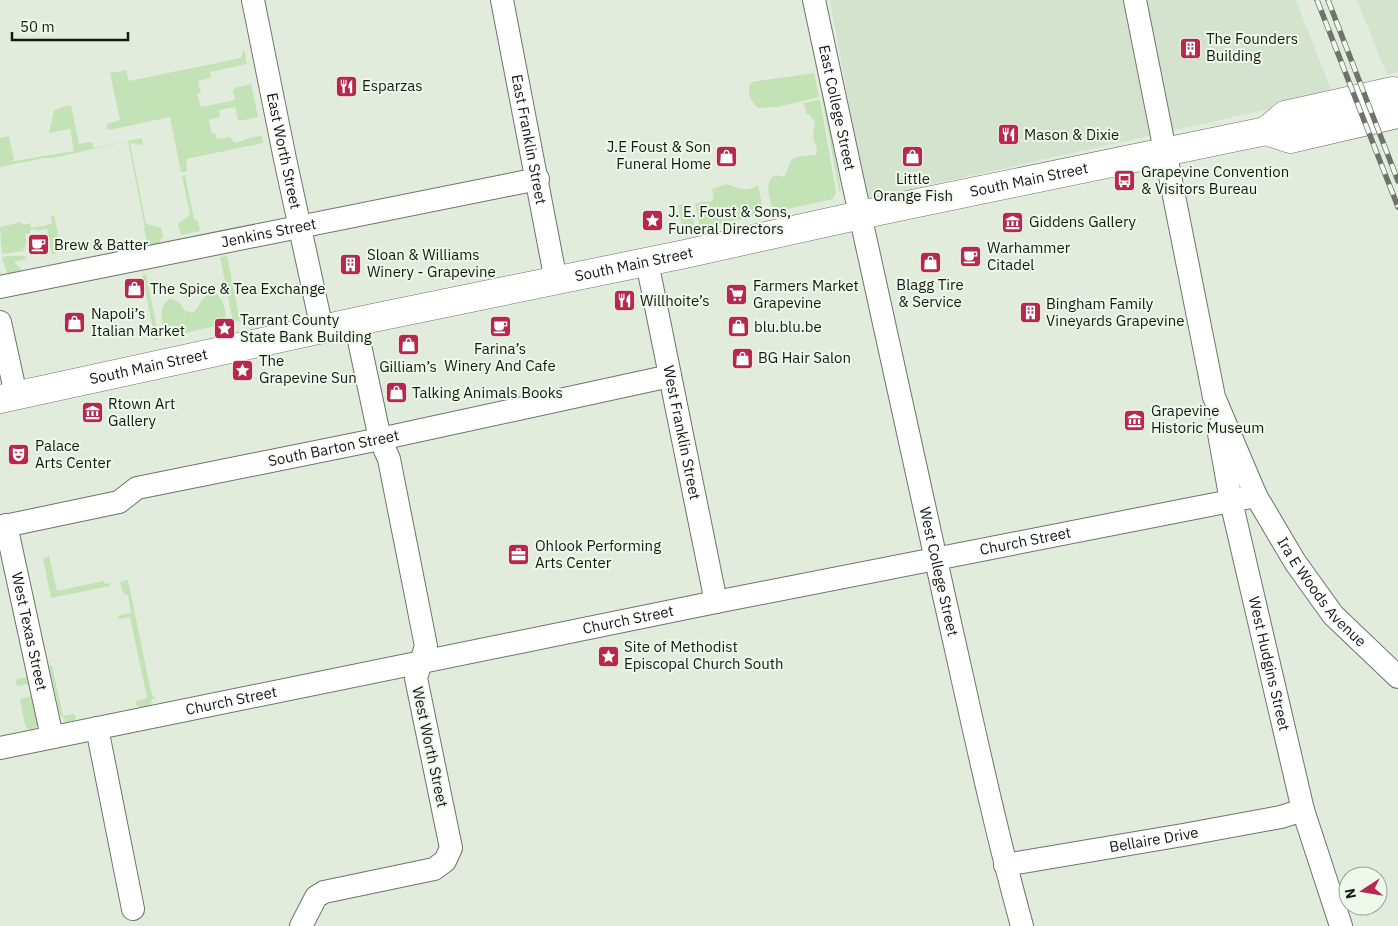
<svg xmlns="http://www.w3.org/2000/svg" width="1398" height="926" font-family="'IBM Plex Sans',sans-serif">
	<rect width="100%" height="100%" fill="#e2ecdd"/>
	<g fill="#d4e3ce">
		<path d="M 830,0 L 1296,0 L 1333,95 L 866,199 Z"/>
		<path d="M 1357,0 L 1398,0 L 1398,72 L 1387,75 Z"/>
	</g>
	<g fill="#c3e2b6">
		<path d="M 244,48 L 247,64 L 210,72 L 211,78 L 198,81 L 201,93 L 197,94 L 201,107 L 235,100 L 233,90 L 235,90 L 235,88 L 251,84 L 258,117 L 238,121 L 235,107 L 219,110 L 220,117 L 209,120 L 212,134 L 215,133 L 217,139 L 230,137 L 235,143 L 253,137 L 262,136 L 263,143 L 186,159 L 187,171 L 181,172 L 170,117 L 109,130 L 106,128 L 107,124 L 120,120 L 110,73 L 126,70 L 129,81 L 241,58 Z"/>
		<path d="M 817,70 L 820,73 L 841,191 L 839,191 L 838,185 Z"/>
		<path d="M 814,73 L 819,97 L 778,107 L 758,108 C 751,101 745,91 752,82 Z"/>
		<path d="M 820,100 L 836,192 L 833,199 L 774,212 C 771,202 762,180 776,175 L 784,177 L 792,159 L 801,156 L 816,155 L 817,149 L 813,137 L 815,122 L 811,118 L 810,115 L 806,113 L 804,103 Z"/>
		<path d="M 71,105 L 79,144 L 92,142 L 94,148 L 142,138 L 143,145 L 130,143 L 146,224 L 161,228 L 163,236 L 158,245 L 148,247 L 144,228 L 145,228 L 128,141 L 54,158 L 44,158 L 0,167 L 0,138 L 9,136 L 14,161 L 74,151 L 70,129 L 49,133 L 54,111 L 59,108 Z"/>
		<path d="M 185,175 L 194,219 L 198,221 L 200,231 L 181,235 L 178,224 L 190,215 L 182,176 Z"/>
		<path d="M 726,184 C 739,188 746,193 758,185 L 764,214 L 700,228 L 695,204 L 699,202 L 712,201 L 714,198 L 712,189 Z"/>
		<path d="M 684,204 L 690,205 L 695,229 L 687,230 L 682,227 L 678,205 Z"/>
		<path d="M 54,215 L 61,250 L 52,255 L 47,229 L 37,231 L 37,229 L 30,230 L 30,233 L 25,234 L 27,242 L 25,243 L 26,247 L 23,248 L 24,251 L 2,254 L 0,227 L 21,222 L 22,225 L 30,223 L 31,228 L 52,224 L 51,216 Z"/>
		<path d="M 7,256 L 25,256 L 26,259 L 14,262 L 21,269 L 22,273 L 7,274 L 2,257 Z"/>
		<path d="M 227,256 L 240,321 L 235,321 L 232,317 L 220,257 Z"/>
		<path d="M 146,274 L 159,339 L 155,340 L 142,275 Z"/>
		<path d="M 211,290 C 222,295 229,313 224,324 L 172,336 L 165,333 C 161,321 158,307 170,298 L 179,302 L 184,310 L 192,313 C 199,309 198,304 202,300 C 205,297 208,294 211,290 Z"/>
		<path d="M 49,556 L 57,591 L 104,581 L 105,584 L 109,583 L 110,586 L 51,598 L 43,558 Z"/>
		<path d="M 128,580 L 150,687 L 153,696 L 156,698 L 152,699 L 151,706 L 140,707 L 136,705 L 136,701 L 147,698 L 130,617 L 119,619 L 118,617 L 119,615 L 131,613 L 128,595 L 124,595 L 120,582 Z"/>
		<path d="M 14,616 L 16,618 L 38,722 C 38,728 34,729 29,730 L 25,725 L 20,699 L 31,696 L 28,684 L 17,686 L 15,682 L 18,679 L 27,677 Z"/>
		<path d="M 49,665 L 52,666 L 63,716 L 74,714 L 76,718 L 73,721 L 65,722 L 64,718 L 60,715 Z"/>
	</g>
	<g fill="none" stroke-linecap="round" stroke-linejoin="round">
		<defs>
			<g id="minor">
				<path id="s1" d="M 253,0 L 285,159 L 322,329"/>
				<path id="s2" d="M 502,0 L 556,281"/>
				<path id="s3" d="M 814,0 C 856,199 900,398 944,596 C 969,706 992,817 1022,926"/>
				<path id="s4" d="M 1135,0 L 1214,397 L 1256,496 L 1295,562 L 1333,615 L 1398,677"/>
				<path id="s5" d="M 647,262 L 716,602"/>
				<path id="s6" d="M 0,287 L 538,179"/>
				<path d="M 0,322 L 16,395"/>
				<path id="s7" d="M 1218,428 L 1231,501 L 1303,810 L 1341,926"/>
				<path id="s8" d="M 6,525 L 52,737"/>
				<path id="s9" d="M 0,527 L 119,502 L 137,488 L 380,439 L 670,376"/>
				<path d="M 97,728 L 133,909"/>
				<path id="s10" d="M 0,748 L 716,602 L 1256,496"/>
				<path id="s11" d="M 1005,865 L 1183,835 L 1281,817 L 1303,810"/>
				<path d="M 301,926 L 316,897 L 324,892 L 434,869 L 445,861 L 451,848 L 416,678 L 426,646 L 389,459 L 380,439 L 355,322"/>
			</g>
			<g id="major">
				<path d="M 1266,131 L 1290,139 L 1398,114"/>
				<path id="s12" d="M 0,399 L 373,318 L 685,254 L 879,211 L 1266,131 L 1285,115 L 1393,91 L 1398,92"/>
			</g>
		</defs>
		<use href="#minor" stroke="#6c7569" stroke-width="24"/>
		<use href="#major" stroke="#6c7569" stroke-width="29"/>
		<use href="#minor" stroke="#fff" stroke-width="22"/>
		<use href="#major" stroke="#fff" stroke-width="28"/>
		<defs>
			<g id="rail">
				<path d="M 1317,0 L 1398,207"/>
				<path d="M 1328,0 L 1398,181"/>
			</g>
		</defs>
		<use href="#rail" stroke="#6e746b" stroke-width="5.5"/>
		<use href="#rail" stroke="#eff9eb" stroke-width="4" stroke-dasharray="11" stroke-linecap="butt"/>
	</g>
	<defs>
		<symbol id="building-square" viewBox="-11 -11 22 22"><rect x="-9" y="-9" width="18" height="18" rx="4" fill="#b8284d" stroke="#eff9eb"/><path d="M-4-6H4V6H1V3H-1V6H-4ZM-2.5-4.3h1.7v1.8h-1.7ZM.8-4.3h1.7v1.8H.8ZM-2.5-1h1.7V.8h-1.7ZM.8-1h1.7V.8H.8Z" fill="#fff"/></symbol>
		<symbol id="restaurant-square" viewBox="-11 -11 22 22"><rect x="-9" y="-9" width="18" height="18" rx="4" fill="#b8284d" stroke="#eff9eb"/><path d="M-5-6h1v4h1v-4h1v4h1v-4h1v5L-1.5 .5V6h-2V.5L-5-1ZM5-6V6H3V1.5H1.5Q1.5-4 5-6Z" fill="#fff"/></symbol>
		<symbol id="shop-square" viewBox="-11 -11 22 22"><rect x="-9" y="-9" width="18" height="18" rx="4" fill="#b8284d" stroke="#eff9eb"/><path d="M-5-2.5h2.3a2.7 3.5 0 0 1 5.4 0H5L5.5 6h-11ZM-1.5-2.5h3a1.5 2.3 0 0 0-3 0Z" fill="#fff"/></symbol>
		<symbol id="bus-square" viewBox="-11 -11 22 22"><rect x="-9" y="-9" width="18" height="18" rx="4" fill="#b8284d" stroke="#eff9eb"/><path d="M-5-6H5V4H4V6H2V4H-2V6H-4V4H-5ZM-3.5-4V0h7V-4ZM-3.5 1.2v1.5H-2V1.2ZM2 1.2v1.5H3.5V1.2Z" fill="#fff"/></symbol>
		<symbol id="sight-square" viewBox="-11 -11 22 22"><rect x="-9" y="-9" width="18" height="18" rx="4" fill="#b8284d" stroke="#eff9eb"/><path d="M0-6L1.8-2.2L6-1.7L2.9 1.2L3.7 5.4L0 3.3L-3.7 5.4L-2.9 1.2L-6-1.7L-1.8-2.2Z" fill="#fff"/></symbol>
		<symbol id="museum-square" viewBox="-11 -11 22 22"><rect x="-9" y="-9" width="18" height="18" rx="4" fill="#b8284d" stroke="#eff9eb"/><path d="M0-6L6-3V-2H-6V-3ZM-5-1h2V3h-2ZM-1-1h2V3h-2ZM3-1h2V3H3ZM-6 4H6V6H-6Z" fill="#fff"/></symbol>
		<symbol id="cafe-square" viewBox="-11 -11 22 22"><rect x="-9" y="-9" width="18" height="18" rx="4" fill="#b8284d" stroke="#eff9eb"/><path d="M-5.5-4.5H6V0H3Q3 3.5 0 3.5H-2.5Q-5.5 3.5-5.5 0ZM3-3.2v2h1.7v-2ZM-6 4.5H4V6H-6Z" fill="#fff"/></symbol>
		<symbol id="supermarket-square" viewBox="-11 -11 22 22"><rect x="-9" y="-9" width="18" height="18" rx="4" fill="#b8284d" stroke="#eff9eb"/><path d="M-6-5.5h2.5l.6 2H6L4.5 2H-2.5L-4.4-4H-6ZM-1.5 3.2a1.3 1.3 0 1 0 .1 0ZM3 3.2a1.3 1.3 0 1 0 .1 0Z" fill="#fff"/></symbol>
		<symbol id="theatre-square" viewBox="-11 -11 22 22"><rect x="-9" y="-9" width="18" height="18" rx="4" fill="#b8284d" stroke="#eff9eb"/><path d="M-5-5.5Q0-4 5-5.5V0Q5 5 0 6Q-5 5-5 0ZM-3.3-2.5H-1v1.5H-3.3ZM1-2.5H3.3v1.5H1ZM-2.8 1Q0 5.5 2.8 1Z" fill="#fff"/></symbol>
		<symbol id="office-square" viewBox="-11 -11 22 22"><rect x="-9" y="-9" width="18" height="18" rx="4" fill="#b8284d" stroke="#eff9eb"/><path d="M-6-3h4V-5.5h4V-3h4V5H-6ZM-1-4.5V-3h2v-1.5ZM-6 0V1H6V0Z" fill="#fff"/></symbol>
	</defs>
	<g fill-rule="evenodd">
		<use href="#building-square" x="1178" y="36" width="25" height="25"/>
		<use href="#restaurant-square" x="334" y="74" width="25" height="25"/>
		<use href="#restaurant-square" x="996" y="122" width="25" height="25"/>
		<use href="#shop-square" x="714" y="144" width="25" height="25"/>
		<use href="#shop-square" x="900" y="144" width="25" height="25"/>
		<use href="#bus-square" x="1112" y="168" width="25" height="25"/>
		<use href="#sight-square" x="640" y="208" width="25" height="25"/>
		<use href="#museum-square" x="1000" y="210" width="25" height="25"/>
		<use href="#cafe-square" x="26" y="232" width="25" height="25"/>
		<use href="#cafe-square" x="958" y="244" width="25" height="25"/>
		<use href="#shop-square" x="918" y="250" width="25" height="25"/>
		<use href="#building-square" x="338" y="252" width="25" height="25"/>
		<use href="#shop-square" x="122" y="276" width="25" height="25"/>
		<use href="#supermarket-square" x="724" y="282" width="25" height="25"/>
		<use href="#restaurant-square" x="612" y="288" width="25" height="25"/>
		<use href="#building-square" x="1018" y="300" width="25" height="25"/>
		<use href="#shop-square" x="62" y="310" width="25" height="25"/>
		<use href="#cafe-square" x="488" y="314" width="25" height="25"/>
		<use href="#shop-square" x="726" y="314" width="25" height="25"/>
		<use href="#sight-square" x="212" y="316" width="25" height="25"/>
		<use href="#shop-square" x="396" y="332" width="25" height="25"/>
		<use href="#shop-square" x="730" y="346" width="25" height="25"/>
		<use href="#sight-square" x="230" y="358" width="25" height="25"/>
		<use href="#shop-square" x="384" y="380" width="25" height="25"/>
		<use href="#museum-square" x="80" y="400" width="25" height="25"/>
		<use href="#museum-square" x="1122" y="408" width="25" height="25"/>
		<use href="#theatre-square" x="6" y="442" width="25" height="25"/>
		<use href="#office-square" x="506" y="542" width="25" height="25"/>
		<use href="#sight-square" x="596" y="644" width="25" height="25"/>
	</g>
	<g text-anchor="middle" stroke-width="4" stroke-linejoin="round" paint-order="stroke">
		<g font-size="15" fill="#151914" stroke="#eff9eb" text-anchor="start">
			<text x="1206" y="44">The Founders<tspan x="1206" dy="17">Building</tspan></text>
			<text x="362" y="91">Esparzas</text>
			<text x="1024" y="140">Mason &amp; Dixie</text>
			<text x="711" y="152" text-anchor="end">J.E Foust &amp; Son<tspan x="711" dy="17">Funeral Home</tspan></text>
			<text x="1141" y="177">Grapevine Convention<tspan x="1141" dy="17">&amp; Visitors Bureau</tspan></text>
			<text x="913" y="184" text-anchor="middle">Little<tspan x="913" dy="17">Orange Fish</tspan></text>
			<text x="668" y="217">J. E. Foust &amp; Sons,<tspan x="668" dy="17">Funeral Directors</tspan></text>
			<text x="1029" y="227">Giddens Gallery</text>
			<text x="54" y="250">Brew &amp; Batter</text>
			<text x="987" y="253">Warhammer<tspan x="987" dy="17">Citadel</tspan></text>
			<text x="367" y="260">Sloan &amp; Williams<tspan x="367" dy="17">Winery - Grapevine</tspan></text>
			<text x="930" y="290" text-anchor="middle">Blagg Tire<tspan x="930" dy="17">&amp; Service</tspan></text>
			<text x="753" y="291">Farmers Market<tspan x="753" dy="17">Grapevine</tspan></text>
			<text x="150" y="294">The Spice &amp; Tea Exchange</text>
			<text x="640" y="306">Willhoite’s</text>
			<text x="1046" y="309">Bingham Family<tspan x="1046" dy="17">Vineyards Grapevine</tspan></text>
			<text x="91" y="319">Napoli’s<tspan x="91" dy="17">Italian Market</tspan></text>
			<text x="240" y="325">Tarrant County<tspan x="240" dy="17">State Bank Building</tspan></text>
			<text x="754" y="332">blu.blu.be</text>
			<text x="500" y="354" text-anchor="middle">Farina’s<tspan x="500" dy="17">Winery And Cafe</tspan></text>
			<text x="758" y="363">BG Hair Salon</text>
			<text x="259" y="366">The<tspan x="259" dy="17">Grapevine Sun</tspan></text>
			<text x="408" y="372" text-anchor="middle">Gilliam’s</text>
			<text x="412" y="398">Talking Animals Books</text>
			<text x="108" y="409">Rtown Art<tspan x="108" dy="17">Gallery</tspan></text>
			<text x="1151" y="416">Grapevine<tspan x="1151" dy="17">Historic Museum</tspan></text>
			<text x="35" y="451">Palace<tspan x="35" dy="17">Arts Center</tspan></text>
			<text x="535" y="551">Ohlook Performing<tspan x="535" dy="17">Arts Center</tspan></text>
			<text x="624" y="652">Site of Methodist<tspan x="624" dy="17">Episcopal Church South</tspan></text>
		</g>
		<g font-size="15" fill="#151914" stroke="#eff9eb">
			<text dy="5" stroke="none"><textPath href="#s3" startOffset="110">East College Street</textPath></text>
			<text dy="5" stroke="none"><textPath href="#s2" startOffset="142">East Franklin Street</textPath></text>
			<text dy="5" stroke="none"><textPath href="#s1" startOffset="154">East Worth Street</textPath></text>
			<text dy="5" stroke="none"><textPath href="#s12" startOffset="1052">South Main Street</textPath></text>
			<text dy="5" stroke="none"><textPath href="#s6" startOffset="274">Jenkins Street</textPath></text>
			<text dy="5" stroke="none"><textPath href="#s12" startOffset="648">South Main Street</textPath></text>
			<text dy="5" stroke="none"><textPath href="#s12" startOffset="152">South Main Street</textPath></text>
			<text dy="5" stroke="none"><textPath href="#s5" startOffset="174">West Franklin Street</textPath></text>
			<text dy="5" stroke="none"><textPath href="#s9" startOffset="345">South Barton Street</textPath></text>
			<text dy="5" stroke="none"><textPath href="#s10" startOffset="1046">Church Street</textPath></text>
			<text dy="5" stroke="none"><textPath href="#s3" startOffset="585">West College Street</textPath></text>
			<text dy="5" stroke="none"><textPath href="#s4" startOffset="629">Ira E Woods Avenue</textPath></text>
			<text dy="5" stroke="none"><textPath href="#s10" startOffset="641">Church Street</textPath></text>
			<text dy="5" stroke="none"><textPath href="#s8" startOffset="109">West Texas Street</textPath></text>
			<text dy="5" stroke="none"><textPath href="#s7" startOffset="241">West Hudgins Street</textPath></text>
			<text dy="5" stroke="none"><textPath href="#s10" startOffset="236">Church Street</textPath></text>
			<text transform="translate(430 747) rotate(78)" y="5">West Worth Street</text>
			<text dy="5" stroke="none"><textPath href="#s11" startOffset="151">Bellaire Drive</textPath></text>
		</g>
	</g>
	<g transform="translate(1363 891) rotate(258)"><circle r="24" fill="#eff9eb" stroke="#989f95"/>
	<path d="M0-4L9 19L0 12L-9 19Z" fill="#b8284d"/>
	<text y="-8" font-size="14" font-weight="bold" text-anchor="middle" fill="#151914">N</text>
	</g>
	<path d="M12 32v8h116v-8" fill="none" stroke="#151914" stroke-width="2.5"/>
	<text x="20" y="32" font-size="15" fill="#151914" stroke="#eff9eb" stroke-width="4" paint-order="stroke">50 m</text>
</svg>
